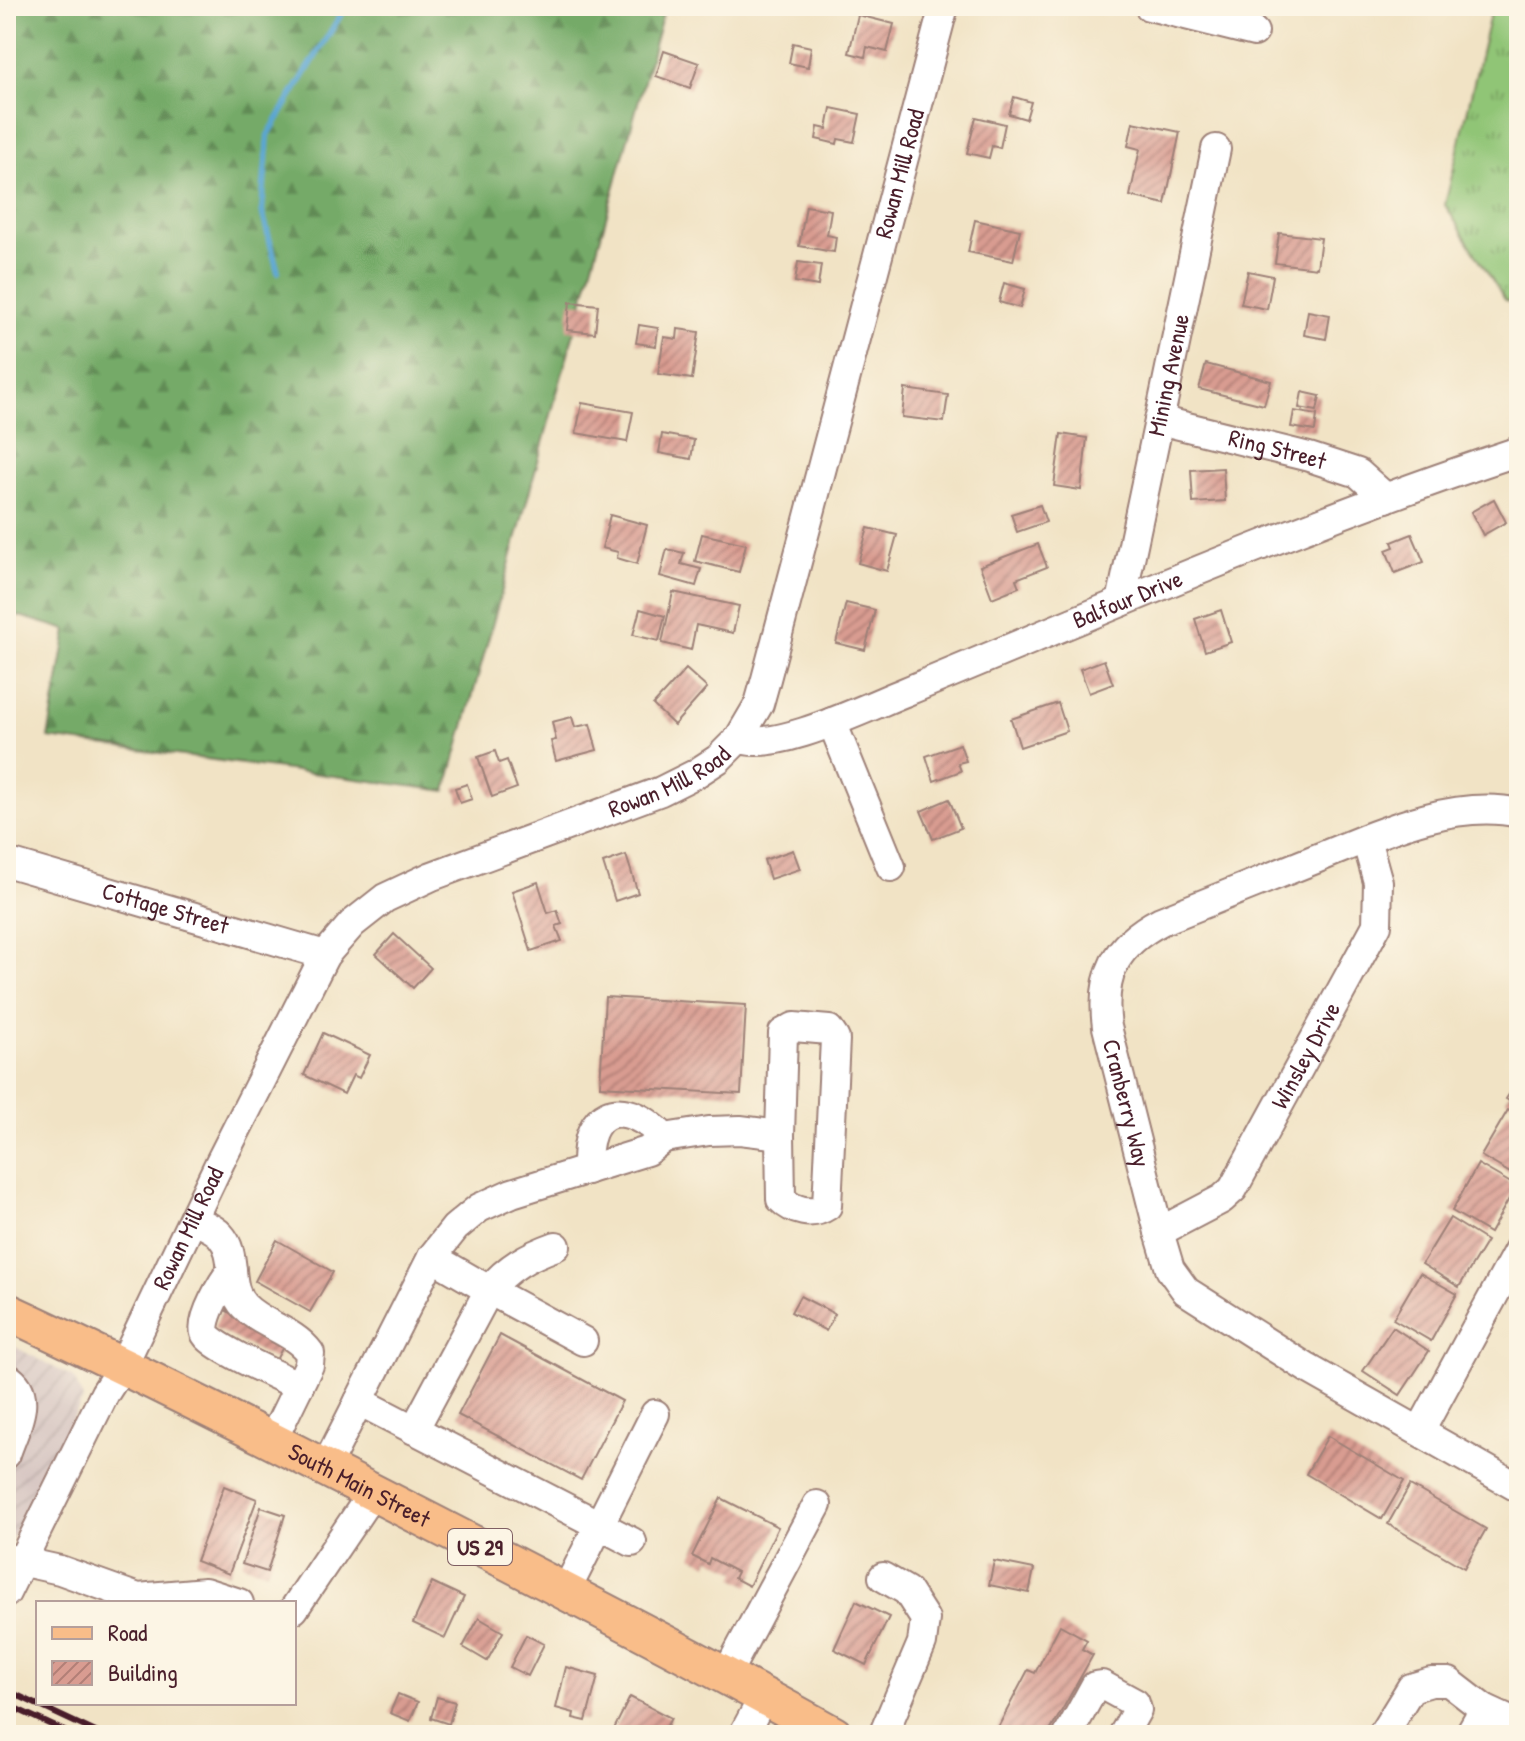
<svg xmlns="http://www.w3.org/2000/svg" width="1525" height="1741" font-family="'Patrick Hand',sans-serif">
	<defs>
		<pattern id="industrial-furrows" width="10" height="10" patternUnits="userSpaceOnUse" patternTransform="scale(2)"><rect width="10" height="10" fill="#d1bfbd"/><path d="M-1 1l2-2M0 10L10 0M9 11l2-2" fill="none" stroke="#b5a4a3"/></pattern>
		<pattern id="grass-tufts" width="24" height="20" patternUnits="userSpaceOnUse" patternTransform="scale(2)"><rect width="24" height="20" fill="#90c576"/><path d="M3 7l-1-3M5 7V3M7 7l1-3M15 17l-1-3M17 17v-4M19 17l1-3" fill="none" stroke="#789f61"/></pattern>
		<pattern id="forest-firs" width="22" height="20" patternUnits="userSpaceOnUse" patternTransform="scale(2)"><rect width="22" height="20" fill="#74aa67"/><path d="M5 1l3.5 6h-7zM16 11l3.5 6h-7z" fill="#618a55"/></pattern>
		<pattern id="building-hatch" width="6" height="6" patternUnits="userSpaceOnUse" patternTransform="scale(2)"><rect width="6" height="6" fill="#d99c91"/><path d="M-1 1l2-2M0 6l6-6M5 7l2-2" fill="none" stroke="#b27f77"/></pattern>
	</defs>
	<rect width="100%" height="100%" fill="#fcf5e5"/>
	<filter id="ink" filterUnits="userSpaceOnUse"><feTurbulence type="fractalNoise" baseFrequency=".0125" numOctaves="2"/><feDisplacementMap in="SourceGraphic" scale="16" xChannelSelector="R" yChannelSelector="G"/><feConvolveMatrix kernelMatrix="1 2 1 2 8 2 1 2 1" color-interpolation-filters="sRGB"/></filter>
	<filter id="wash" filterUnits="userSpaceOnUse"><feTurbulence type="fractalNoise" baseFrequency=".006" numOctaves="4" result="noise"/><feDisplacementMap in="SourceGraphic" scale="32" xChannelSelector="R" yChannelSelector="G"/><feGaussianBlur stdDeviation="1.8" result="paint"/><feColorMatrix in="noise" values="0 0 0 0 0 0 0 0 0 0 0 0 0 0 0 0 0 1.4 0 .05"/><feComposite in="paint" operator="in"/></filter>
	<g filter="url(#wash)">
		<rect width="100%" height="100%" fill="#f1e3c5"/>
		<path fill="url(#industrial-furrows)" d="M 6,1342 L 74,1378 L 83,1399 L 6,1550 Z"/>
		<path fill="url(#grass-tufts)" stroke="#6d7250" stroke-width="2" d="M 1492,6 L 1519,6 L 1519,305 L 1505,300 L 1445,205 Z"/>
		<path fill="url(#forest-firs)" stroke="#5f6449" stroke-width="2" d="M 6,6 L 665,6 L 446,791 L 48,738 L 67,630 L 6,612 Z"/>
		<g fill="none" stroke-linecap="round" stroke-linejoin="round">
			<path stroke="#5aa6d2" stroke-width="6" d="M 278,272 L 262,211 L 268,135 L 346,6"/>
		</g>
		<g id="blocks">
			<g fill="url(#building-hatch)">
				<path d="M 858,15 L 894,24 L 887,52 L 867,47 L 865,57 L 849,53 Z"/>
				<path d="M 793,43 L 811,47 L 808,67 L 789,63 Z"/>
				<path d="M 664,51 L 699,63 L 690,88 L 656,76 Z"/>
				<path d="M 1014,97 L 1031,102 L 1026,119 L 1009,114 Z"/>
				<path d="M 831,108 L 860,114 L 854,142 L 838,139 L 837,144 L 816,139 L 818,127 L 827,129 Z"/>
				<path d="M 976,117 L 1005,124 L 1000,148 L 992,146 L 989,158 L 967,153 Z"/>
				<path d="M 1133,122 L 1180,132 L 1165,204 L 1130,196 L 1140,149 L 1128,146 Z"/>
				<path d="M 806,206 L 831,210 L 827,235 L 836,237 L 834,252 L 799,246 Z"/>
				<path d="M 975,220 L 1020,230 L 1013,261 L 968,252 Z"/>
				<path d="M 1279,233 L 1321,238 L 1317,268 L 1275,263 Z"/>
				<path d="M 798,262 L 821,265 L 818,286 L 795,282 Z"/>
				<path d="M 1248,271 L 1273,276 L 1267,309 L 1241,304 Z"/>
				<path d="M 1004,283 L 1025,289 L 1020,308 L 999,302 Z"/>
				<path d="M 570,302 L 598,305 L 595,333 L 567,330 Z"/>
				<path d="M 1308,311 L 1330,315 L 1326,339 L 1304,335 Z"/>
				<path d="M 639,325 L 658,328 L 656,346 L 636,343 Z"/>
				<path d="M 678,329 L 699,332 L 692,379 L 658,374 L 664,337 L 677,339 Z"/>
				<path d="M 1206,364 L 1271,381 L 1264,405 L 1199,389 Z"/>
				<path d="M 905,389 L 948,395 L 944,422 L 902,417 Z"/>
				<path d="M 1302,392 L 1320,396 L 1317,411 L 1299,408 Z"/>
				<path d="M 582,403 L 633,412 L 627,442 L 576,433 Z"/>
				<path d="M 1294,411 L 1317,415 L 1315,431 L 1291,427 Z"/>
				<path d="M 662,434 L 694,440 L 691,459 L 659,453 Z"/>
				<path d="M 1061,434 L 1087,438 L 1081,490 L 1054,486 Z"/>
				<path d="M 1223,468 L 1225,501 L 1193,503 L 1191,470 Z"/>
				<path d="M 1494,499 L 1506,522 L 1483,535 L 1471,512 Z"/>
				<path d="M 1040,505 L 1046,522 L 1017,532 L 1011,514 Z"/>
				<path d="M 610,515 L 647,525 L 637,564 L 617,558 L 618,552 L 602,548 Z"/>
				<path d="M 868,528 L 897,535 L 887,571 L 858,563 Z"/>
				<path d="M 702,534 L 746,544 L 739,572 L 695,561 Z"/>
				<path d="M 1412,534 L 1424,562 L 1395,573 L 1386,550 L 1394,547 L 1392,542 Z"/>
				<path d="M 1038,544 L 1047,567 L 1016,579 L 1019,587 L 992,598 L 980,566 Z"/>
				<path d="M 667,549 L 684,553 L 681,564 L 701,569 L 696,586 L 660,576 Z"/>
				<path d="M 673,592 L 739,606 L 733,633 L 696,625 L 691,650 L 662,643 Z"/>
				<path d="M 846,603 L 875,610 L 865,650 L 836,643 Z"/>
				<path d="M 640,609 L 665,616 L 659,641 L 633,635 Z"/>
				<path d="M 1221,610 L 1231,642 L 1205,651 L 1195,619 Z"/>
				<path d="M 1104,660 L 1113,684 L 1089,693 L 1080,669 Z"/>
				<path d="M 686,669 L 707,688 L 674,725 L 653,705 Z"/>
				<path d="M 1058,703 L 1067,731 L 1020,747 L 1011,719 Z"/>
				<path d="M 572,717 L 575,727 L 590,724 L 597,750 L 556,761 L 551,741 L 556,740 L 552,722 Z"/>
				<path d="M 960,744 L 966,761 L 958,763 L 961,771 L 934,781 L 926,756 Z"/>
				<path d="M 495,751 L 499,763 L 507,760 L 517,788 L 492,797 L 478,757 Z"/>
				<path d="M 467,784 L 472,799 L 460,803 L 455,788 Z"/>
				<path d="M 949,799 L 961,828 L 933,839 L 921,811 Z"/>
				<path d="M 793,850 L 800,869 L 770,879 L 764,860 Z"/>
				<path d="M 626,855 L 638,893 L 615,901 L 603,863 Z"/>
				<path d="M 538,882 L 548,913 L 557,910 L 562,924 L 556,926 L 562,941 L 531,951 L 512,891 Z"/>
				<path d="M 394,934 L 431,968 L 413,988 L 376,954 Z"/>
				<path d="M 605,997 L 746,1005 L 741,1094 L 600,1086 Z"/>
				<path d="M 323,1033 L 370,1055 L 359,1078 L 353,1075 L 344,1094 L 304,1075 Z"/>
				<path d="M 1519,1079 L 1519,1107 L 1506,1099 Z"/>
				<path d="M 1508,1110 L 1519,1117 L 1519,1178 L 1481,1156 Z"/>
				<path d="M 1478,1164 L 1516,1186 L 1490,1233 L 1452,1211 Z"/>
				<path d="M 1450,1218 L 1487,1241 L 1459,1287 L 1422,1264 Z"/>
				<path d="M 277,1240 L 333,1272 L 310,1312 L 255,1281 Z"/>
				<path d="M 1420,1273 L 1457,1294 L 1431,1341 L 1393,1319 Z"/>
				<path d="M 800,1296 L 835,1314 L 826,1331 L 791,1312 Z"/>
				<path d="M 223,1309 L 286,1341 L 276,1360 L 214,1328 Z"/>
				<path d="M 1393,1327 L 1429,1351 L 1400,1395 L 1363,1371 Z"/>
				<path d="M 500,1335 L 622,1401 L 581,1480 L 458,1415 Z"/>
				<path d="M 1328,1436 L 1404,1481 L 1382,1519 L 1306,1474 Z"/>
				<path d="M 1410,1485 L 1486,1529 L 1464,1568 L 1388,1524 Z"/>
				<path d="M 224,1486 L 257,1499 L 229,1574 L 196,1561 Z"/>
				<path d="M 721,1498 L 778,1527 L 749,1586 L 734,1578 L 737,1572 L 710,1558 L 708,1564 L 692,1556 Z"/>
				<path d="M 261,1507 L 285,1515 L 267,1572 L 242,1564 Z"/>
				<path d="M 994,1561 L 1034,1569 L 1029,1593 L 989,1585 Z"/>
				<path d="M 432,1582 L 464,1597 L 445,1638 L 413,1623 Z"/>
				<path d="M 856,1601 L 889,1617 L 866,1665 L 834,1649 Z"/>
				<path d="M 479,1618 L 503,1632 L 487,1661 L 463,1647 Z"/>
				<path d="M 1060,1625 L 1087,1640 L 1082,1649 L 1093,1655 L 1048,1735 L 994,1735 L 1028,1670 L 1035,1673 Z"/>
				<path d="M 526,1635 L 544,1644 L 528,1676 L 510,1667 Z"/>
				<path d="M 566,1667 L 598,1676 L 586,1721 L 573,1718 L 574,1713 L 556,1708 Z"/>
				<path d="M 398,1694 L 418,1702 L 410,1721 L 390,1713 Z"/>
				<path d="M 437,1697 L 455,1702 L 449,1724 L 431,1718 Z"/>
				<path d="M 630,1697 L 671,1718 L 662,1735 L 611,1735 Z"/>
			</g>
		</g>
	</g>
	<g filter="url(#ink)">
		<use href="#blocks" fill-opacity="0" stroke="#9e8178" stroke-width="2"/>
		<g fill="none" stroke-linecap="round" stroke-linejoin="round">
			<defs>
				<g id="minor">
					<path d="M 1149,6 L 1254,32"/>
					<path id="s1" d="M 1159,420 L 1309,457 L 1358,473 L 1386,498"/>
					<path id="s2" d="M 1121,602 L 1216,149"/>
					<path d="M 832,722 L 891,867"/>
					<path id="s3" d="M 739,738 C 773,754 869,706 905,692 C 1108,608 1310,520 1519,451"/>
					<path id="s4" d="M 1519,813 C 1449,797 1367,839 1303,864 C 1256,883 1208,902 1161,921 C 1115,945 1100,975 1107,1027 L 1159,1232 L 1170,1269 L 1186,1291 L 1307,1368 L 1519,1488"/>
					<path id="s5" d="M 6,862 L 325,955"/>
					<path d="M 794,1027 L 829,1030 L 835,1039 L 827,1206 C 812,1216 793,1211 781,1199 L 780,1135 L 783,1033 Z"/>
					<path d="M 587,1170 C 587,1157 587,1144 592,1132 C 608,1096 646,1117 664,1138"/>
					<path d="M 193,1219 C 202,1224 214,1228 220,1235 C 239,1255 225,1286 244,1306 C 262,1325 293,1330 310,1353 L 309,1365 L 272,1441"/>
					<path id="s6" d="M 1159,1232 L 1222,1199 L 1233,1189 L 1377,925 L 1378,882 L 1366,839"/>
					<path d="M 556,1246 C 528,1256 508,1267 489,1290 L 583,1341"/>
					<path d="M 232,1270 C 223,1281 200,1319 205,1333 C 209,1346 283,1378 299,1386"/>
					<path d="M 6,1377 C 36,1394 14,1429 6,1454"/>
					<path d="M 359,1401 L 632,1542"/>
					<path d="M 414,1430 L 489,1290 L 432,1257"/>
					<path d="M 1420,1431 L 1519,1249"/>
					<path d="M 325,1468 L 432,1257 L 455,1228 L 479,1208 L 512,1193 L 647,1151 L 664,1138 L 709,1131 L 740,1130 L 780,1135"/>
					<path d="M 6,1558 L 60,1570 L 138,1598 L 205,1592 L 239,1603"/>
					<path d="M 566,1591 L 655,1414"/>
					<path id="s7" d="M 6,1593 L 105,1393 L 123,1365 L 220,1162 L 325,955 L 352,924 L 385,898 L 432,876 L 661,791 L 695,774 L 718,759 L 739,738 L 759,704 L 766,679 L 944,6"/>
					<path d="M 294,1609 L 373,1492"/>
					<path d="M 726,1675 L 817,1505"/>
					<path d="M 743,1735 L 764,1696"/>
					<path d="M 883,1735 L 922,1643 L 925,1619 L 907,1591 L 883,1577"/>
					<path d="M 1068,1735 L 1095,1686 L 1102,1685 L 1135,1703 L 1137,1710 L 1123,1735"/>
					<path d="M 1382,1735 L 1411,1688 L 1431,1682 L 1449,1682 L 1484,1709 L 1519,1725"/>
					<path d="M 1469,1735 L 1484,1709"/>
				</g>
				<g id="major">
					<path id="s8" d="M 6,1311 C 145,1375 281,1445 417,1515 C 557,1587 696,1658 834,1735"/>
				</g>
			</defs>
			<use href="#minor" stroke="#9e8178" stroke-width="32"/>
			<use href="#major" stroke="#9e8178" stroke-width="40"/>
			<use href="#minor" stroke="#fff" stroke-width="28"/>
			<use href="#major" stroke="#f9bd89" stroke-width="36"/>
			<g stroke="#4a1f2b" stroke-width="6">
				<path d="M 6,1690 L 102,1735"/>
				<path d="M 6,1704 L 73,1735"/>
			</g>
		</g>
	</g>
	<g text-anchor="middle" stroke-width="6" stroke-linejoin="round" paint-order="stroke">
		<rect fill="#fcf5e5" stroke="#7f5f63" stroke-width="2" x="448" y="1529" width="64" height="36" rx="6"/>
		<g font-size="22" font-weight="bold" fill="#4a1f2b">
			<text x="480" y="1555">US 29</text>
		</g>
		<g font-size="24" fill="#4a1f2b" stroke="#fcf5e5">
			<text dy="8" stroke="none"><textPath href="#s7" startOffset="1776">Rowan Mill Road</textPath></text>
			<text dy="8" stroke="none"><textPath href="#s2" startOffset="232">Mining Avenue</textPath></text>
			<text dy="8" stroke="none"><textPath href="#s1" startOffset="122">Ring Street</textPath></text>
			<text dy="8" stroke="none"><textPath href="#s3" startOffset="416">Balfour Drive</textPath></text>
			<text dy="8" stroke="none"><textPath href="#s7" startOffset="1104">Rowan Mill Road</textPath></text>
			<text dy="8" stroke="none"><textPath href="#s5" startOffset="166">Cottage Street</textPath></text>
			<text dy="8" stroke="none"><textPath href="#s6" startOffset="238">Winsley Drive</textPath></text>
			<text dy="8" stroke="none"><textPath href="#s4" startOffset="586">Cranberry Way</textPath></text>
			<text dy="8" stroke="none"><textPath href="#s7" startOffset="408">Rowan Mill Road</textPath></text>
			<text dy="8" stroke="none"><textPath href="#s8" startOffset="394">South Main Street</textPath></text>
		</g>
	</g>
	<rect width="1525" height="1741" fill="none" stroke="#fcf5e5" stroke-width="32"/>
	<rect x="36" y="1601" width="260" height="104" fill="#fcf5e5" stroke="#b59f9b" stroke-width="2"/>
	<rect x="52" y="1627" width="40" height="12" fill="#f9bd89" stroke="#b59f9b" stroke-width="2"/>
	<text x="108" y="1641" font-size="24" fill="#4a1f2b">Road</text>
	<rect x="52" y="1661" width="40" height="24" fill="url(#building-hatch)" stroke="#b59f9b" stroke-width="2"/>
	<text x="108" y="1681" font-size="24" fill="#4a1f2b">Building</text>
</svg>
